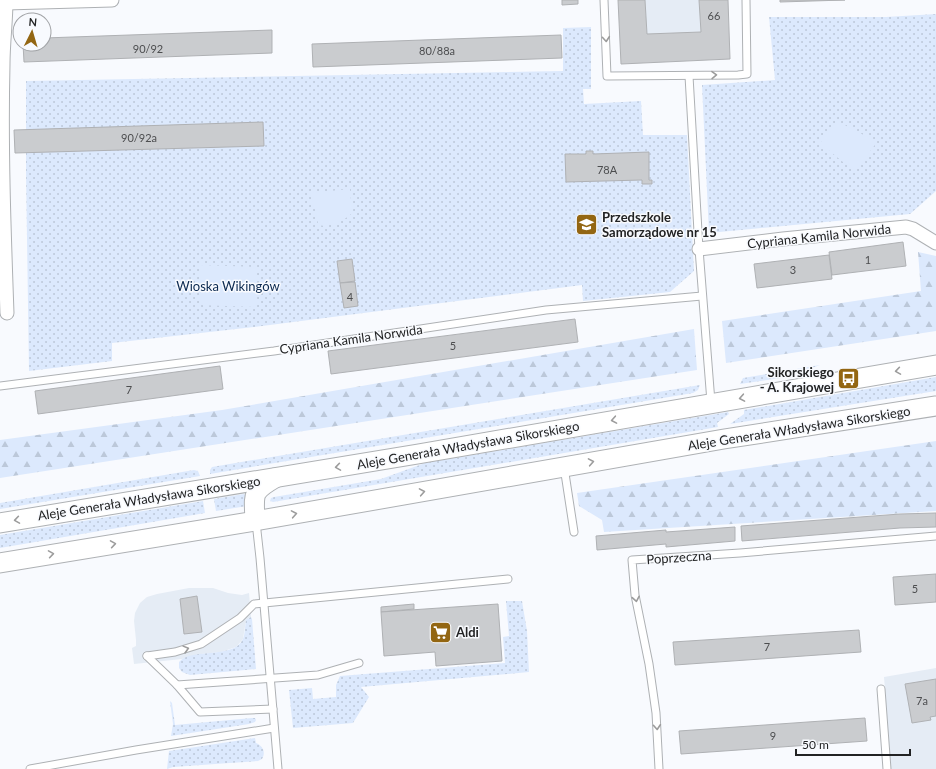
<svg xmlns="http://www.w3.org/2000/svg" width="936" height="769" font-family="Lato,sans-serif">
	<defs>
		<pattern id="grass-dots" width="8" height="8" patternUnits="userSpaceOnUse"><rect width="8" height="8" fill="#dce9fd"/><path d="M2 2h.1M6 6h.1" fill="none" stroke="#bcc8d9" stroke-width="1.8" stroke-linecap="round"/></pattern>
		<pattern id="forest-firs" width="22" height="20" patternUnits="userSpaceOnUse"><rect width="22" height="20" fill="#dce9fd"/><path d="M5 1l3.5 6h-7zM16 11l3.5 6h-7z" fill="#bcc8d9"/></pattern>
	</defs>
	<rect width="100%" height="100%" fill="#f8fafe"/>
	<g fill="#e5ecf5">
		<path d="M 645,0 L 699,0 L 701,32 L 647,34 Z"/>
		<path d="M 189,588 L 213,588 L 228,593 L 242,595 L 249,593 L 251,617 L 246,620 L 243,639 L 236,647 L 221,652 L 201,654 L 182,659 L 134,664 L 132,648 L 136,646 L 136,640 L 134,621 L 135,613 L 140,603 L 147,597 L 157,594 Z"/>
		<path d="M 936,668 L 936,769 L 891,769 L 884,677 Z"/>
	</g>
	<g fill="url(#grass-dots)">
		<path d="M 936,14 L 936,191 L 910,214 L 709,233 L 702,85 L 775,80 L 769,17 L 886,17 Z"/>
		<path d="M 591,27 L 591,89 L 583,89 L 584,104 L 641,101 L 643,135 L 687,135 L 694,271 L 670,292 L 583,301 L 582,285 L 262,326 L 112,343 L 112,361 L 29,371 L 26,172 L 26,81 L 563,71 L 563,28 Z"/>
		<path d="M 820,365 L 788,377 L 740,384 L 743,378 Z"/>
		<path d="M 936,377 L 936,391 L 730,424 L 744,414 L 744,410 Z"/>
		<path d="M 700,385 L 698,390 L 693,393 L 210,474 L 210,470 L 212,467 Z"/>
		<path d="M 728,412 L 729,414 L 717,423 L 718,427 L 273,502 L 270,501 L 271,498 L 274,497 L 381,479 L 425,463 Z"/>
		<path d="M 194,470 L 198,471 L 200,476 L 0,509 L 0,503 Z"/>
		<path d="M 244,494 L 246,496 L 247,506 L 216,511 L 214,499 Z"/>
		<path d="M 203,501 L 205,513 L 0,548 L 0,535 Z"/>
		<path d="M 506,601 L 522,601 L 527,631 L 529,672 L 361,687 L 369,697 L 353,723 L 293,728 L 289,690 L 312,688 L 313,699 L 336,697 L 336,685 L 340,676 L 505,663 L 503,637 L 509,636 Z"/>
		<path d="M 251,617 L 252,619 L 256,669 L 190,675 L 182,672 L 179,668 L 179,662 C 192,647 233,660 243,639 C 245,634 245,626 246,620 Z"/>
		<path d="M 170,701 L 172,703 L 175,725 L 252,718 L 255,718 L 256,720 L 255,722 L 249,724 L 171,736 L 173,724 Z"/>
		<path d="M 255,738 L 256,743 C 263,746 266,752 262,759 L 258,761 L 173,767 L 167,769 L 169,751 Z"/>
	</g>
	<g fill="url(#forest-firs)">
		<path d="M 918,252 L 936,256 L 936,331 L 726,363 L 722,321 L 921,291 Z"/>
		<path d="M 694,329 L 697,370 L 0,478 L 0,440 L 222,410 Z"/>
		<path d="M 936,441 L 936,511 L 604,532 L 602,520 L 579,506 L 577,493 Z"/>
	</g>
	<g fill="#dce9fd">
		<path d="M 837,121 L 877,142 L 855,172 L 820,143 Z"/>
		<path d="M 350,189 L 352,213 C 346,220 328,228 319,225 C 317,221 317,218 316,214 C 315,207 311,201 310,193 Z"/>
		<path d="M 200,265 L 256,267 L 257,307 L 199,305 Z"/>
	</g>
	<g fill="#cacccf" stroke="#afb1b4">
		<path d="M 562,0 L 578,0 L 578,4 L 562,5 Z"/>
		<path d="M 618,0 L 645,0 L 647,34 L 701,32 L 699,0 L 728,0 L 730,59 L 621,64 Z"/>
		<path d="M 780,0 L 845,0 L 780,2 Z"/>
		<path d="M 272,30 L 272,53 L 24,62 L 23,44 L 44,44 L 44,38 Z"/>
		<path d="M 561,35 L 562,58 L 313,67 L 312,44 Z"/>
		<path d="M 263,122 L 264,146 L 15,153 L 14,130 Z"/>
		<path d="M 586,151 L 593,151 L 593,154 L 649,152 L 649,180 L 652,180 L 652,184 L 642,184 L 642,180 L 566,182 L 565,154 L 586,154 Z"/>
		<path d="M 903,242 L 906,266 L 832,275 L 829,252 Z"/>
		<path d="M 829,255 L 832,279 L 757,288 L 754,264 Z"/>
		<path d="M 352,259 L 355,281 L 340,283 L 337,261 Z"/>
		<path d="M 355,282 L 358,306 L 344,308 L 340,283 Z"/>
		<path d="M 575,319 L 578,342 L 331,374 L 328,351 Z"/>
		<path d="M 220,366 L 223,389 L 38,414 L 35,391 Z"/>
		<path d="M 936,513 L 936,527 L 900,528 L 742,541 L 741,526 L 900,514 Z"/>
		<path d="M 735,527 L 735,541 L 666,547 L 666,544 L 597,550 L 596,536 L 666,530 L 666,532 Z"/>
		<path d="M 936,574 L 936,602 L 895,605 L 893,577 Z"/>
		<path d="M 197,596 L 202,632 L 184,634 L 180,599 Z"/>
		<path d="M 414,604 L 414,609 L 381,612 L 381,607 Z"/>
		<path d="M 498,604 L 502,661 L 436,666 L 435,652 L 384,656 L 381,612 Z"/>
		<path d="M 859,630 L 861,652 L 675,665 L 673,642 Z"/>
		<path d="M 936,679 L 936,716 L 930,717 L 931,720 L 912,723 L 905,684 Z"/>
		<path d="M 865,718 L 867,741 L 681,754 L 679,731 Z"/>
	</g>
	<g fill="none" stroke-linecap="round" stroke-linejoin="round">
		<defs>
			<g id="service">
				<path d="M 604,0 L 607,76 L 738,75 L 747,74 L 746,0"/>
				<path d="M 689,76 L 699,249 L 711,402"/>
				<path d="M 0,386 L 274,351 L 546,310 L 702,296"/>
				<path d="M 564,467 L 574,532"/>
				<path d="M 256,522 L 260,558 L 278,769"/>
				<path d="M 147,656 L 175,652 L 201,644 L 240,618 L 254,604 L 508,579"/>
				<path d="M 147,656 L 177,685 L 318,675 L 359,663"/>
				<path d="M 177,685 L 200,712 L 273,709"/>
				<path d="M 881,689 L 887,769"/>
				<path d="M 30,769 L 136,750 L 274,728"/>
				<path d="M 659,769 L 656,713 L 649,664 L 635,595 L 632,560 L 740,553 L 936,536"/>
			</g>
			<g id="minor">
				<path d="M 6,0 C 6,21 3,43 3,64 C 1,147 4,230 7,313"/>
				<path d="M 6,3 L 112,0"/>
				<path d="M 699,249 L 783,239 L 906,227 L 913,229 L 936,243"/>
			</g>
			<g id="secondary">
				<path d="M 255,521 C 254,494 251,492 275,478"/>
				<path d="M 0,523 L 418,454 L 936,365"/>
				<path d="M 0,563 L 255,521 L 724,439 L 936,406"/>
			</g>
		</defs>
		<use href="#service" stroke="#aeb1b4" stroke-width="9"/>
		<use href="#minor" stroke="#aeb1b4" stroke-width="15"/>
		<use href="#secondary" stroke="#aeb1b4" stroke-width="21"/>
		<use href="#service" stroke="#fff" stroke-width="7"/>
		<use href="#minor" stroke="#fff" stroke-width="13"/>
		<use href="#secondary" stroke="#fff" stroke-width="19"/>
	</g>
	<defs><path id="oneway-chevron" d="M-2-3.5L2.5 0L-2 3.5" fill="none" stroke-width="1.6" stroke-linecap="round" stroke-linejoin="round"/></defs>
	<g stroke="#9c9c9c">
		<use href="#oneway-chevron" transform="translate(606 39) rotate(85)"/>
		<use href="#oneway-chevron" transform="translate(714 75) rotate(-1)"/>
		<use href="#oneway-chevron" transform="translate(898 371) rotate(171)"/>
		<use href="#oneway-chevron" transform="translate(742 398) rotate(170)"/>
		<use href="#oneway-chevron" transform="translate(614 420) rotate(170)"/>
		<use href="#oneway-chevron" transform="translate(591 462) rotate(-10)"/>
		<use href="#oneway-chevron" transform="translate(338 467) rotate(171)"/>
		<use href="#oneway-chevron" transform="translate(422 492) rotate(-10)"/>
		<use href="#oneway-chevron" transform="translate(294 514) rotate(-10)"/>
		<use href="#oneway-chevron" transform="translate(17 520) rotate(171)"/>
		<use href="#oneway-chevron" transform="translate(113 544) rotate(-9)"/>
		<use href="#oneway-chevron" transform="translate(51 554) rotate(-9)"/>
		<use href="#oneway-chevron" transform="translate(636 599) rotate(80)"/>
		<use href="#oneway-chevron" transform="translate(186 649) rotate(-15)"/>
		<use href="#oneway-chevron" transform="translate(657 727) rotate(86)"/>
	</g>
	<defs>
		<symbol id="school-square" viewBox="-11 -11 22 22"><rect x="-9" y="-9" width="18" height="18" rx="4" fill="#936612" stroke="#f8fafe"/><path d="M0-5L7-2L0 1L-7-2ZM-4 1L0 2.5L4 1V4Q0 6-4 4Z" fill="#fff"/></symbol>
		<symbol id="bus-square" viewBox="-11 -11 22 22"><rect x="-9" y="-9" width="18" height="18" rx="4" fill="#936612" stroke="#f8fafe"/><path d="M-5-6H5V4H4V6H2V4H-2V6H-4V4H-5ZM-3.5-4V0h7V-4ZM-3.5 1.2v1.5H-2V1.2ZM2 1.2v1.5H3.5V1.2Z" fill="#fff"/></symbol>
		<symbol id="supermarket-square" viewBox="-11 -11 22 22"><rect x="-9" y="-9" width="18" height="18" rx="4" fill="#936612" stroke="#f8fafe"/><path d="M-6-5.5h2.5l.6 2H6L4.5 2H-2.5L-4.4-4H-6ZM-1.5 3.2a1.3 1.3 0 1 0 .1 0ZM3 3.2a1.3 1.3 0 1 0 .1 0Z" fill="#fff"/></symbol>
	</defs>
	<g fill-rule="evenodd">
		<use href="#school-square" x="574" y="212" width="25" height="25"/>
		<use href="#bus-square" x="836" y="366" width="25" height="25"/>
		<use href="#supermarket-square" x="428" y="620" width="25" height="25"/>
	</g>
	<g text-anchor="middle" stroke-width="3" stroke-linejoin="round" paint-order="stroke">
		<g font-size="11" fill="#4c4d4f">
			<text x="714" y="20">66</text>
			<text x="148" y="53">90/92</text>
			<text x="437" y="55">80/88a</text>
			<text x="139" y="142">90/92a</text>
			<text x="607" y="174">78A</text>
			<text x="868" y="264">1</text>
			<text x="793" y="274">3</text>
			<text x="350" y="301">4</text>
			<text x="453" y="350">5</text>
			<text x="129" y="394">7</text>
			<text x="915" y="593">5</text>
			<text x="767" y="651">7</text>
			<text x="922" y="705">7a</text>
			<text x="773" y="740">9</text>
		</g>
		<g font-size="13" font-weight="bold" fill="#222324" stroke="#f8fafe" text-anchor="start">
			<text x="602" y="222">Przedszkole<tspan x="602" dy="15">Samorządowe nr 15</tspan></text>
			<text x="834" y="377" text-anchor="end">Sikorskiego<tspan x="834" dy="15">- A. Krajowej</tspan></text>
			<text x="456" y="637">Aldi</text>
		</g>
		<g font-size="13" fill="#222324" stroke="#f8fafe">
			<text transform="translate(819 236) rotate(-6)" y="5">Cypriana Kamila Norwida</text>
			<text transform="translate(351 339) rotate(-8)" y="5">Cypriana Kamila Norwida</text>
			<text transform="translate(799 428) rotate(-9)" y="5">Aleje Generała Władysława Sikorskiego</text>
			<text transform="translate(468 445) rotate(-10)" y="5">Aleje Generała Władysława Sikorskiego</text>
			<text transform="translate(149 498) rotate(-9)" y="5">Aleje Generała Władysława Sikorskiego</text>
			<text transform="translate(679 557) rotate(-4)" y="5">Poprzeczna</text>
		</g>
		<g font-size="13" fill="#0b2950" stroke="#f8fafe">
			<text x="228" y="291">Wioska Wikingów</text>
		</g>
	</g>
	<g transform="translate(32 32) rotate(5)"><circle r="19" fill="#f8fafe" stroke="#a2a4a7"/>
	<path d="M0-3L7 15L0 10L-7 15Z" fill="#936612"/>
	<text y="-6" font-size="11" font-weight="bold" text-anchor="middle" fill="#222324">N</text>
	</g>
	<path d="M796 749v6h114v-6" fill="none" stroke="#222324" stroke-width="2"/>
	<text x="802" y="749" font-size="12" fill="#222324" stroke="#f8fafe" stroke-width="3" paint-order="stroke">50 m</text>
</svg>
